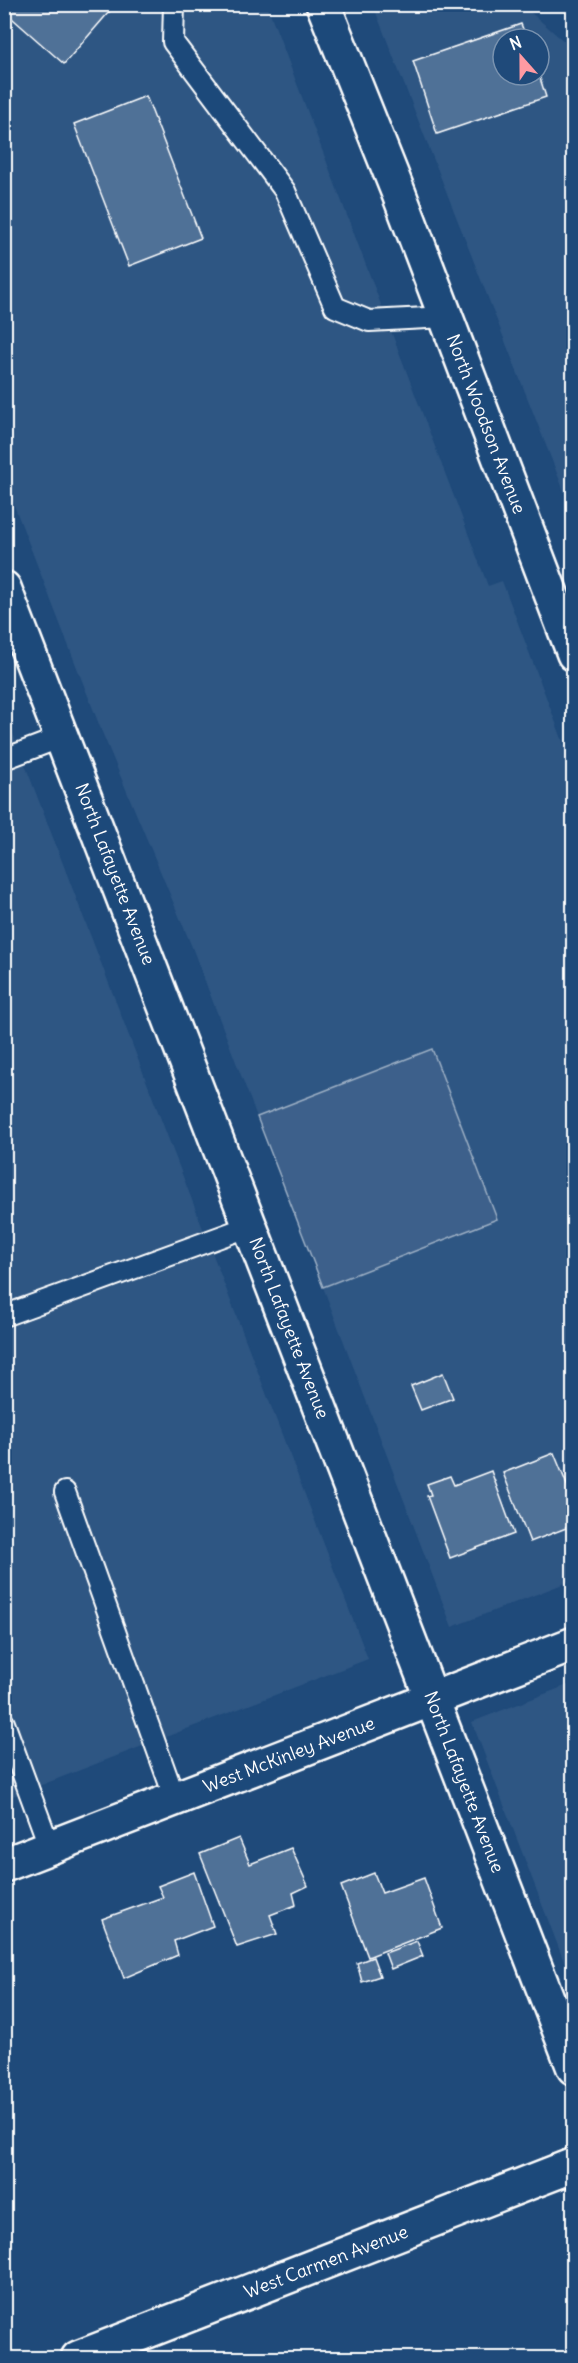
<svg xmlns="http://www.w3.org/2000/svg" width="578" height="2363" font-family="Delius,sans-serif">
	<rect width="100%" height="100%" fill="#1f4a7a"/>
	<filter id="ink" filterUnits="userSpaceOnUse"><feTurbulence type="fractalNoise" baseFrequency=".0167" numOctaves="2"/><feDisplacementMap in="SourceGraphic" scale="12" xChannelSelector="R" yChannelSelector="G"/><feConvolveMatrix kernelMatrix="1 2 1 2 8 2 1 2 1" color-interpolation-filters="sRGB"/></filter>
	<g filter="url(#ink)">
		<g fill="#2e5683" fill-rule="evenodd">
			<path d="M 5,5 L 267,5 L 488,586 L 502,581 L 573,768 L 573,1580 L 452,1627 L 323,1287 L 497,1219 L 432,1049 L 257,1117 L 192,947 L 102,732 L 5,482 Z"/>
			<path d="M 373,5 L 522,5 L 573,49 L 573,514 ZM 503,39 L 539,39 L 539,75 L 503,75 Z"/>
			<path d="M 4,710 L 368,1659 L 5,1799 L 4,1799 Z"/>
			<path d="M 573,1683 L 573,1985 L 472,1722 Z"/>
		</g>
		<path fill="#3c618b" stroke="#9eb0c5" stroke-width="1.5" d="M 432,1049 L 497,1219 L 323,1287 L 257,1117 Z"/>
		<g fill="#507197" stroke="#fff" stroke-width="1.5">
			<path d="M 12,4 L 116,4 L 64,64 L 5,12 Z"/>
			<path d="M 521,24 L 527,39 L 503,39 L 503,75 L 539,75 L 546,97 L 437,134 L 413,61 Z"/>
			<path d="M 146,96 L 201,238 L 129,266 L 74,124 Z"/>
			<path d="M 443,1373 L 453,1398 L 421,1410 L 411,1386 Z"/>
			<path d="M 554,1453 L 574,1502 L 574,1525 L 530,1542 L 503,1473 Z"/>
			<path d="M 491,1471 L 514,1534 L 450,1558 L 427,1496 L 431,1495 L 427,1484 L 450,1476 L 454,1485 Z"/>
			<path d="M 239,1838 L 250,1864 L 291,1848 L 308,1886 L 293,1893 L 296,1905 L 270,1915 L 277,1934 L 237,1947 L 200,1854 Z"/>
			<path d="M 194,1872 L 213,1926 L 174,1941 L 178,1955 L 124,1978 L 102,1919 L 163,1897 L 158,1886 Z"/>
			<path d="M 374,1873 L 382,1893 L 424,1878 L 442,1928 L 368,1957 L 341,1886 Z"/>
			<path d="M 417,1941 L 423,1956 L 391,1969 L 385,1953 Z"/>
			<path d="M 373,1957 L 380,1976 L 362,1982 L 357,1963 Z"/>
		</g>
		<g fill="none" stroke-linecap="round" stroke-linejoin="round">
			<defs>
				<g id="lane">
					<path d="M 174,4 L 173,42 L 285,191 L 335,307 L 369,321 L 446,317"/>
					<path d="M 4,759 L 62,737"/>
					<path d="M 6,1315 L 250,1226"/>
					<path d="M 65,1492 L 175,1799"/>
					<path d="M 4,1723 L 50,1848"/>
				</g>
				<g id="street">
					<path d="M 323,4 L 399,194 L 574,654"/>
					<path d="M 4,588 L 574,2068"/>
					<path d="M 78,2358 L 574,2165"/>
				</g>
				<path id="secondary" d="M 4,1865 L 574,1644"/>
			</defs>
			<use href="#lane" stroke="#fff" stroke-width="24"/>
			<use href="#street" stroke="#fff" stroke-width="38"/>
			<use href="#secondary" stroke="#fff" stroke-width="38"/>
			<use href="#lane" stroke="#1f4a7a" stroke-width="20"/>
			<use href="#street" stroke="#1f4a7a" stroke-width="33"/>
			<use href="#secondary" stroke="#1f4a7a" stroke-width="33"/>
		</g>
	</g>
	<g text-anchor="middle" stroke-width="4.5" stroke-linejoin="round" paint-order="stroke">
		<g font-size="18" fill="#fff" stroke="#1f4a7a">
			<text transform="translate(486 424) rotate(69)" y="6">North Woodson Avenue</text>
			<text transform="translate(115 874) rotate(69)" y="6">North Lafayette Avenue</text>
			<text transform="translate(289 1328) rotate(69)" y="6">North Lafayette Avenue</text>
			<text transform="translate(289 1755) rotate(-21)" y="6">West McKinley Avenue</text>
			<text transform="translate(464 1782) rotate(69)" y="6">North Lafayette Avenue</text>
			<text transform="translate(326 2262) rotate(-21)" y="6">West Carmen Avenue</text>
		</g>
	</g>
	<rect width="578" height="2363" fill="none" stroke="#1f4a7a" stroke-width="24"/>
	<rect x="12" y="12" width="554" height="2339" fill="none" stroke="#fff" stroke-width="2" filter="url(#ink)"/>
	<g transform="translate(521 57) rotate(339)"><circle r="28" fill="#1f4a7a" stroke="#7992af" stroke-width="1.5"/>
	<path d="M0-4.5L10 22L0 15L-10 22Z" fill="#ff9aa2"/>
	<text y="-9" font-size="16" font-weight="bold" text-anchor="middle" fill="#ffffff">N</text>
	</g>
</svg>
